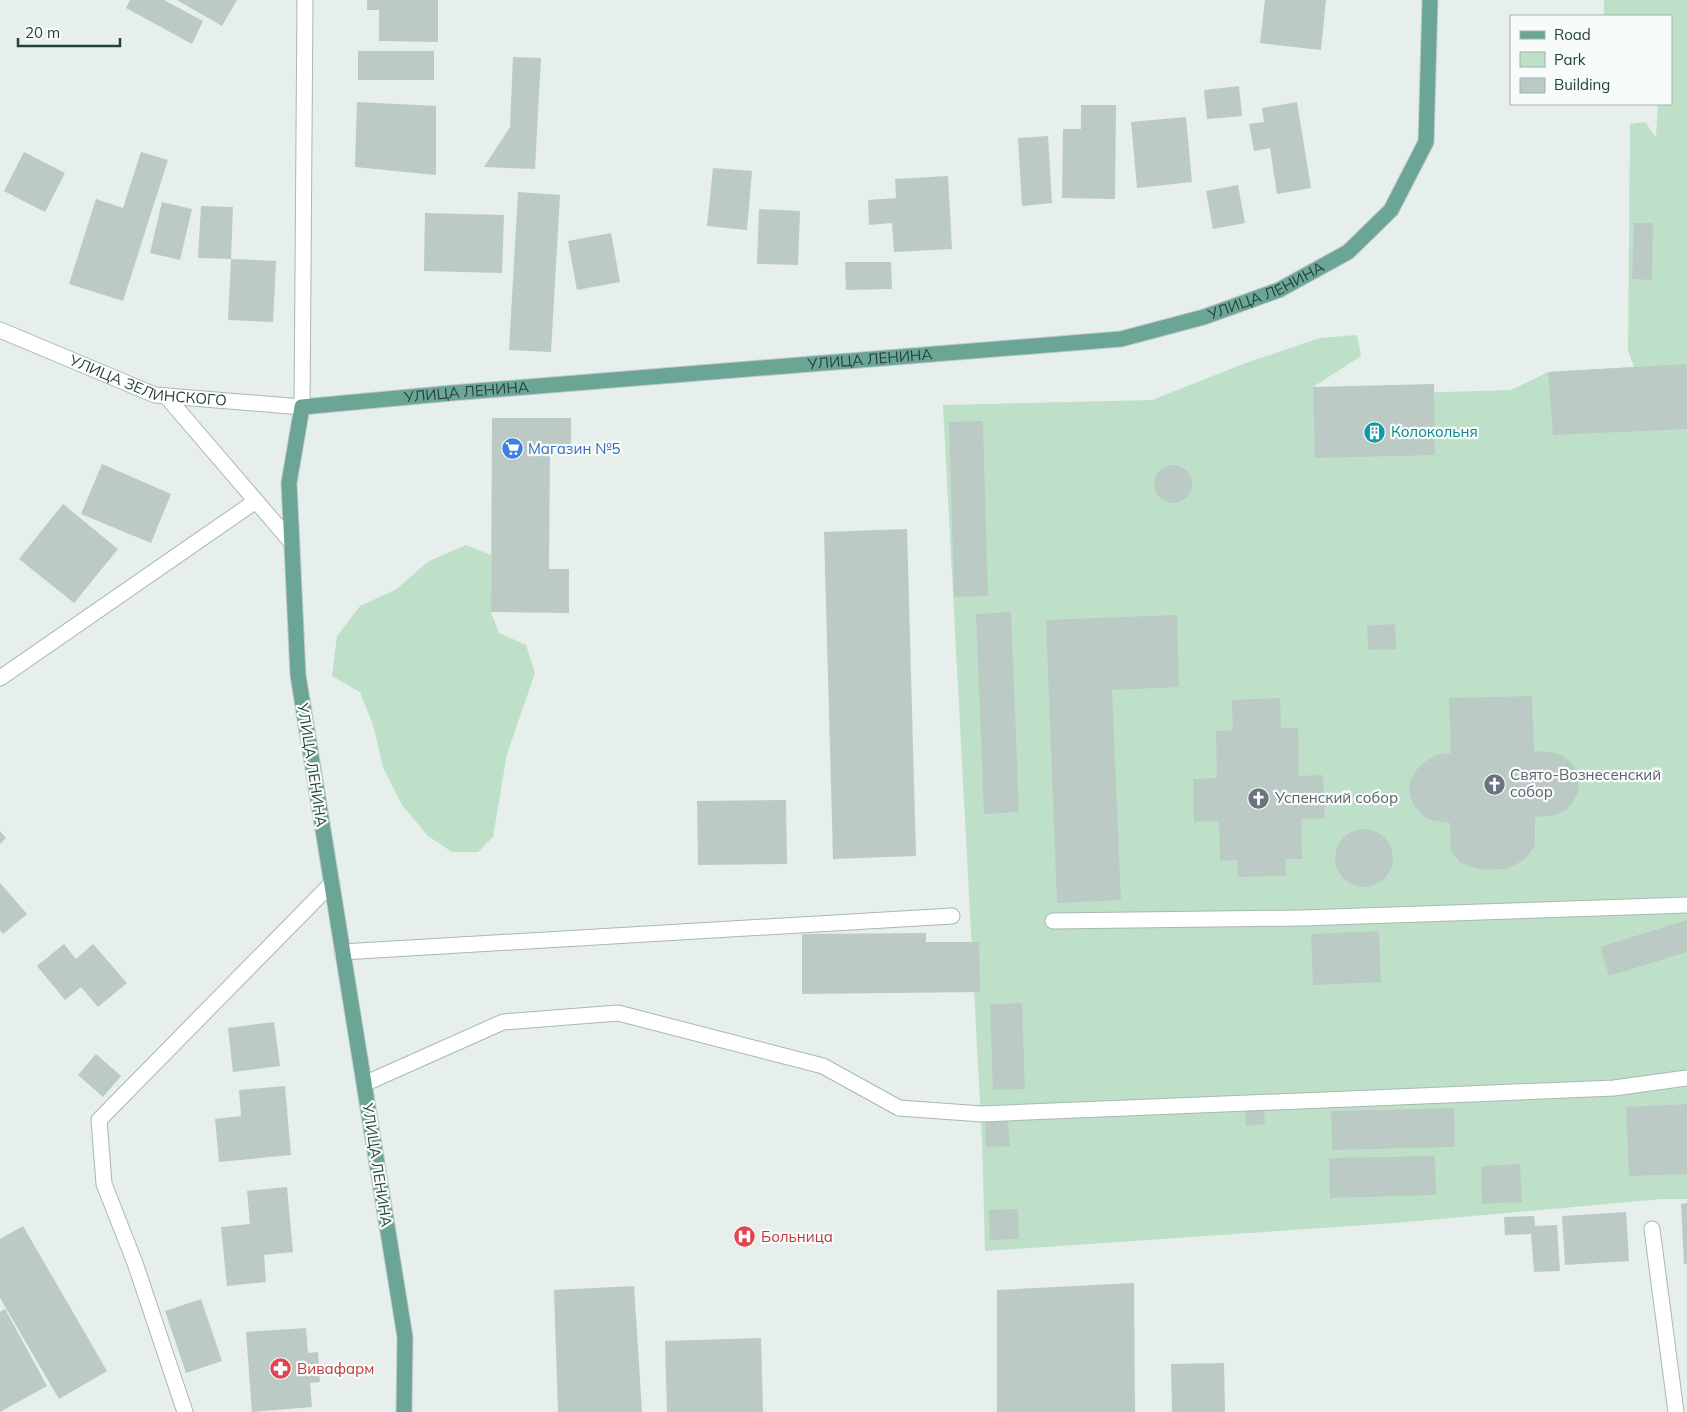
<svg xmlns="http://www.w3.org/2000/svg" width="1687" height="1412" font-family="Mulish,sans-serif">
	<rect width="100%" height="100%" fill="#e6efeb"/>
	<g fill="#bfe0c8">
		<path d="M 1604,0 L 1687,0 L 1687,1199 L 1662,1199 L 1395,1223 L 985,1251 L 982,1140 L 943,405 L 1152,400 L 1243,364 L 1320,338 L 1357,335 L 1361,356 L 1313,387 L 1314,396 L 1511,390 L 1548,372 L 1634,367 L 1628,351 L 1630,124 L 1645,122 L 1656,137 L 1658,104 L 1671,104 L 1671,16 L 1604,16 Z"/>
		<path d="M 466,545 L 491,555 L 491,612 L 499,633 L 526,645 L 535,673 L 507,754 L 493,837 L 478,852 L 452,852 L 428,836 L 402,805 L 383,767 L 373,725 L 360,692 L 332,676 L 337,636 L 360,606 L 395,590 L 429,561 Z"/>
	</g>
	<g fill="#bbcac4">
		<path d="M 130,0 L 164,0 L 203,21 L 192,44 L 126,8 Z"/>
		<path d="M 177,0 L 237,0 L 222,26 Z"/>
		<path d="M 367,0 L 438,0 L 438,42 L 379,41 L 379,10 L 367,10 Z"/>
		<path d="M 1265,0 L 1326,0 L 1321,50 L 1260,43 Z"/>
		<rect x="358" y="51" width="76" height="29"/>
		<path d="M 513,57 L 541,58 L 535,169 L 484,167 L 510,127 Z"/>
		<path d="M 1239,86 L 1242,116 L 1207,119 L 1204,90 Z"/>
		<path d="M 357,102 L 436,106 L 436,175 L 355,167 Z"/>
		<path d="M 1297,102 L 1311,188 L 1277,194 L 1270,148 L 1254,151 L 1249,124 L 1264,122 L 1262,108 Z"/>
		<path d="M 1081,105 L 1116,105 L 1115,199 L 1062,198 L 1063,129 L 1081,129 Z"/>
		<path d="M 1186,117 L 1192,182 L 1137,188 L 1131,122 Z"/>
		<path d="M 1048,136 L 1052,203 L 1022,206 L 1018,138 Z"/>
		<path d="M 24,152 L 65,173 L 45,212 L 4,191 Z"/>
		<path d="M 141,152 L 168,160 L 123,301 L 69,284 L 96,199 L 123,208 Z"/>
		<path d="M 713,168 L 752,171 L 747,230 L 707,226 Z"/>
		<path d="M 948,176 L 952,249 L 894,252 L 892,223 L 869,225 L 868,200 L 896,198 L 895,179 Z"/>
		<path d="M 1238,185 L 1245,223 L 1213,229 L 1206,191 Z"/>
		<path d="M 518,192 L 560,195 L 551,352 L 509,350 Z"/>
		<path d="M 162,202 L 192,209 L 180,260 L 150,253 Z"/>
		<path d="M 201,206 L 233,207 L 231,259 L 198,258 Z"/>
		<path d="M 759,209 L 800,211 L 798,265 L 757,264 Z"/>
		<path d="M 425,213 L 504,215 L 502,273 L 424,271 Z"/>
		<path d="M 1634,223 L 1653,223 L 1652,280 L 1632,279 Z"/>
		<path d="M 611,233 L 620,282 L 577,290 L 568,241 Z"/>
		<path d="M 231,259 L 276,261 L 273,322 L 228,320 Z"/>
		<path d="M 845,262 L 891,262 L 892,289 L 846,290 Z"/>
		<path d="M 1687,364 L 1687,429 L 1553,435 L 1548,372 Z"/>
		<path d="M 1434,384 L 1435,455 L 1315,458 L 1313,387 Z"/>
		<path d="M 492,418 L 571,418 L 571,449 L 550,449 L 549,569 L 569,569 L 569,613 L 491,612 Z"/>
		<path d="M 983,421 L 988,596 L 954,597 L 949,422 Z"/>
		<path d="M 102,464 L 171,494 L 151,543 L 81,514 Z"/>
		<circle cx="1173" cy="484" r="19"/>
		<path d="M 63,504 L 118,549 L 74,603 L 19,559 Z"/>
		<path d="M 907,529 L 916,856 L 833,859 L 824,532 Z"/>
		<path d="M 1011,612 L 1019,812 L 984,814 L 976,614 Z"/>
		<path d="M 1177,615 L 1179,687 L 1112,690 L 1121,900 L 1057,903 L 1046,620 Z"/>
		<path d="M 1395,624 L 1396,649 L 1368,650 L 1367,626 Z"/>
		<path d="M 1532,696 L 1534,751 L 1551,752 L 1561,755 L 1570,761 L 1576,770 L 1579,781 L 1578,792 L 1573,802 L 1566,810 L 1556,815 L 1535,817 L 1535,845 L 1527,857 L 1517,864 L 1504,869 L 1485,870 L 1471,867 L 1460,862 L 1451,851 L 1450,823 L 1431,820 L 1422,815 L 1415,807 L 1410,797 L 1409,787 L 1412,777 L 1418,768 L 1426,761 L 1436,755 L 1451,753 L 1449,698 Z"/>
		<path d="M 1280,698 L 1281,728 L 1298,728 L 1299,776 L 1323,775 L 1325,818 L 1301,819 L 1302,859 L 1285,859 L 1286,876 L 1238,877 L 1237,860 L 1220,861 L 1219,821 L 1194,822 L 1193,779 L 1217,778 L 1216,731 L 1233,730 L 1232,700 Z"/>
		<path d="M 786,800 L 787,864 L 698,865 L 697,801 Z"/>
		<circle cx="1364" cy="858" r="29"/>
		<path d="M 0,831 L 6,838 L 0,844 Z"/>
		<path d="M 0,883 L 27,914 L 3,934 L 0,930 Z"/>
		<path d="M 1687,920 L 1687,952 L 1609,976 L 1600,947 Z"/>
		<path d="M 1379,931 L 1381,982 L 1313,985 L 1311,934 Z"/>
		<path d="M 926,933 L 926,942 L 979,942 L 980,992 L 802,994 L 802,934 Z"/>
		<path d="M 64,944 L 76,959 L 93,944 L 127,983 L 98,1007 L 81,987 L 65,1000 L 37,966 Z"/>
		<path d="M 1022,1003 L 1025,1089 L 993,1090 L 990,1004 Z"/>
		<path d="M 274,1022 L 280,1066 L 233,1072 L 228,1028 Z"/>
		<path d="M 96,1054 L 121,1076 L 103,1097 L 78,1075 Z"/>
		<path d="M 285,1086 L 291,1155 L 219,1162 L 215,1119 L 241,1116 L 239,1090 Z"/>
		<path d="M 1687,1104 L 1687,1174 L 1629,1176 L 1626,1107 Z"/>
		<path d="M 1264,1107 L 1265,1124 L 1246,1126 L 1245,1108 Z"/>
		<path d="M 1454,1108 L 1455,1147 L 1332,1150 L 1331,1111 Z"/>
		<path d="M 1008,1121 L 1010,1146 L 986,1147 L 985,1122 Z"/>
		<path d="M 1435,1156 L 1436,1195 L 1330,1198 L 1329,1158 Z"/>
		<path d="M 1520,1164 L 1522,1202 L 1482,1204 L 1481,1166 Z"/>
		<path d="M 287,1187 L 293,1252 L 264,1255 L 266,1282 L 227,1286 L 221,1227 L 250,1224 L 247,1191 Z"/>
		<path d="M 1687,1203 L 1687,1264 L 1684,1264 L 1681,1204 Z"/>
		<path d="M 1018,1209 L 1019,1239 L 990,1240 L 989,1210 Z"/>
		<path d="M 1626,1212 L 1629,1261 L 1565,1265 L 1562,1216 Z"/>
		<path d="M 1534,1216 L 1535,1226 L 1557,1225 L 1560,1271 L 1534,1272 L 1531,1234 L 1505,1235 L 1504,1217 Z"/>
		<path d="M 23,1226 L 107,1371 L 59,1399 L 0,1298 L 0,1239 Z"/>
		<path d="M 1134,1283 L 1135,1412 L 997,1412 L 997,1290 Z"/>
		<path d="M 634,1286 L 642,1412 L 558,1412 L 554,1290 Z"/>
		<path d="M 201,1299 L 222,1361 L 186,1373 L 165,1311 Z"/>
		<path d="M 5,1309 L 47,1386 L 0,1412 L 0,1312 Z"/>
		<path d="M 306,1328 L 308,1353 L 318,1352 L 320,1382 L 310,1383 L 312,1407 L 252,1412 L 246,1332 Z"/>
		<path d="M 761,1338 L 763,1412 L 667,1412 L 665,1341 Z"/>
		<path d="M 1224,1363 L 1225,1412 L 1172,1412 L 1171,1364 Z"/>
	</g>
	<g fill="none" stroke-linecap="round" stroke-linejoin="round">
		<defs>
			<g id="minor">
				<path id="s1" d="M 0,330 L 155,395 L 302,407 L 305,0"/>
				<path d="M 166,396 L 292,543"/>
				<path d="M 0,678 L 256,501"/>
				<path d="M 1053,921 L 1302,918 L 1687,905"/>
				<path d="M 342,952 L 952,916"/>
				<path d="M 364,1084 L 503,1022 L 618,1013 L 823,1066 L 899,1108 L 982,1114 L 1614,1088 L 1687,1078"/>
				<path d="M 1652,1229 L 1676,1412"/>
				<path d="M 185,1412 L 135,1263 L 104,1184 L 99,1120 L 332,883"/>
			</g>
			<g id="major">
				<path id="s2" d="M 404,1412 L 405,1337 L 298,675 L 289,483 L 302,407 L 452,393 L 1121,339 L 1204,317 L 1279,290 L 1348,252 L 1391,210 L 1426,142 L 1430,0"/>
			</g>
		</defs>
		<use href="#minor" stroke="#a8b8b2" stroke-width="17"/>
		<use href="#major" stroke="#c2cac8" stroke-width="17"/>
		<use href="#minor" stroke="#fff" stroke-width="15"/>
		<use href="#major" stroke="#6aa596" stroke-width="15"/>
	</g>
	<defs>
		<symbol id="building-disc" viewBox="-11 -11 22 22"><circle r="9.5" fill="#0f9aa8" stroke="#f7fbf9"/><path d="M-4-6H4V6H1V3H-1V6H-4ZM-2.5-4.3h1.7v1.8h-1.7ZM.8-4.3h1.7v1.8H.8ZM-2.5-1h1.7V.8h-1.7ZM.8-1h1.7V.8H.8Z" fill="#fff"/></symbol>
		<symbol id="supermarket-disc" viewBox="-11 -11 22 22"><circle r="9.5" fill="#3f7fe0" stroke="#f7fbf9"/><path d="M-6-5.5h2.5l.6 2H6L4.5 2H-2.5L-4.4-4H-6ZM-1.5 3.2a1.3 1.3 0 1 0 .1 0ZM3 3.2a1.3 1.3 0 1 0 .1 0Z" fill="#fff"/></symbol>
		<symbol id="church-disc" viewBox="-11 -11 22 22"><circle r="9.5" fill="#6b7280" stroke="#f7fbf9"/><path d="M-1.2-6h2.4v3.5h3.3v2.4h-3.3V6h-2.4V-.1h-3.3v-2.4h3.3Z" fill="#fff"/></symbol>
		<symbol id="hospital-disc" viewBox="-11 -11 22 22"><circle r="9.5" fill="#e0444e" stroke="#f7fbf9"/><path d="M-5-5h3v3.5h4V-5h3V5h-3V1.5h-4V5h-3Z" fill="#fff"/></symbol>
		<symbol id="pharmacy-disc" viewBox="-11 -11 22 22"><circle r="9.5" fill="#e0444e" stroke="#f7fbf9"/><path d="M-2-6h4v4h4v4h-4v4h-4v-4h-4v-4h4Z" fill="#fff"/></symbol>
	</defs>
	<g fill-rule="evenodd">
		<use href="#building-disc" x="1362" y="420" width="25" height="25"/>
		<use href="#supermarket-disc" x="500" y="436" width="25" height="25"/>
		<use href="#church-disc" x="1482" y="772" width="25" height="25"/>
		<use href="#church-disc" x="1246" y="786" width="25" height="25"/>
		<use href="#hospital-disc" x="732" y="1224" width="25" height="25"/>
		<use href="#pharmacy-disc" x="268" y="1356" width="25" height="25"/>
	</g>
	<g text-anchor="middle" stroke-width="4.5" stroke-linejoin="round" paint-order="stroke">
		<g font-size="15" fill="#24423a" stroke="#f7fbf9">
			<text dy="5" stroke="none"><textPath href="#s2" startOffset="1990">УЛИЦА ЛЕНИНА</textPath></text>
			<text dy="5" stroke="none"><textPath href="#s2" startOffset="1585">УЛИЦА ЛЕНИНА</textPath></text>
			<text dy="5" stroke="none"><textPath href="#s1" startOffset="158">УЛИЦА ЗЕЛИНСКОГО</textPath></text>
			<text dy="5" stroke="none"><textPath href="#s2" startOffset="1180">УЛИЦА ЛЕНИНА</textPath></text>
			<text transform="translate(312 765) rotate(81)" y="5">УЛИЦА ЛЕНИНА</text>
			<text transform="translate(377 1165) rotate(81)" y="5">УЛИЦА ЛЕНИНА</text>
		</g>
		<g font-size="15" fill="#0d838f" stroke="#f7fbf9" text-anchor="start">
			<text x="1391" y="437">Колокольня</text>
		</g>
		<g font-size="15" fill="#366cbe" stroke="#f7fbf9" text-anchor="start">
			<text x="528" y="454">Магазин №5</text>
		</g>
		<g font-size="15" fill="#5b616d" stroke="#f7fbf9" text-anchor="start">
			<text x="1510" y="780">Свято-Вознесенский<tspan x="1510" dy="17">собор</tspan></text>
			<text x="1275" y="803">Успенский собор</text>
		</g>
		<g font-size="15" fill="#be3a42" stroke="#f7fbf9" text-anchor="start">
			<text x="761" y="1242">Больница</text>
			<text x="297" y="1374">Вивафарм</text>
		</g>
	</g>
	<rect x="1510" y="15" width="162" height="90" fill="#f7fbf9" stroke="#a3b1ad"/>
	<rect x="1520" y="31" width="25" height="8" fill="#6aa596" stroke="#a3b1ad"/>
	<text x="1554" y="40" font-size="15" fill="#24423a">Road</text>
	<rect x="1520" y="52" width="25" height="15" fill="#bfe0c8" stroke="#a3b1ad"/>
	<text x="1554" y="65" font-size="15" fill="#24423a">Park</text>
	<rect x="1520" y="78" width="25" height="15" fill="#bbcac4" stroke="#a3b1ad"/>
	<text x="1554" y="90" font-size="15" fill="#24423a">Building</text>
	<path d="M18 38v8h102v-8" fill="none" stroke="#24423a" stroke-width="2.5"/>
	<text x="25" y="38" font-size="15" fill="#24423a" stroke="#f7fbf9" stroke-width="4" paint-order="stroke">20 m</text>
</svg>
